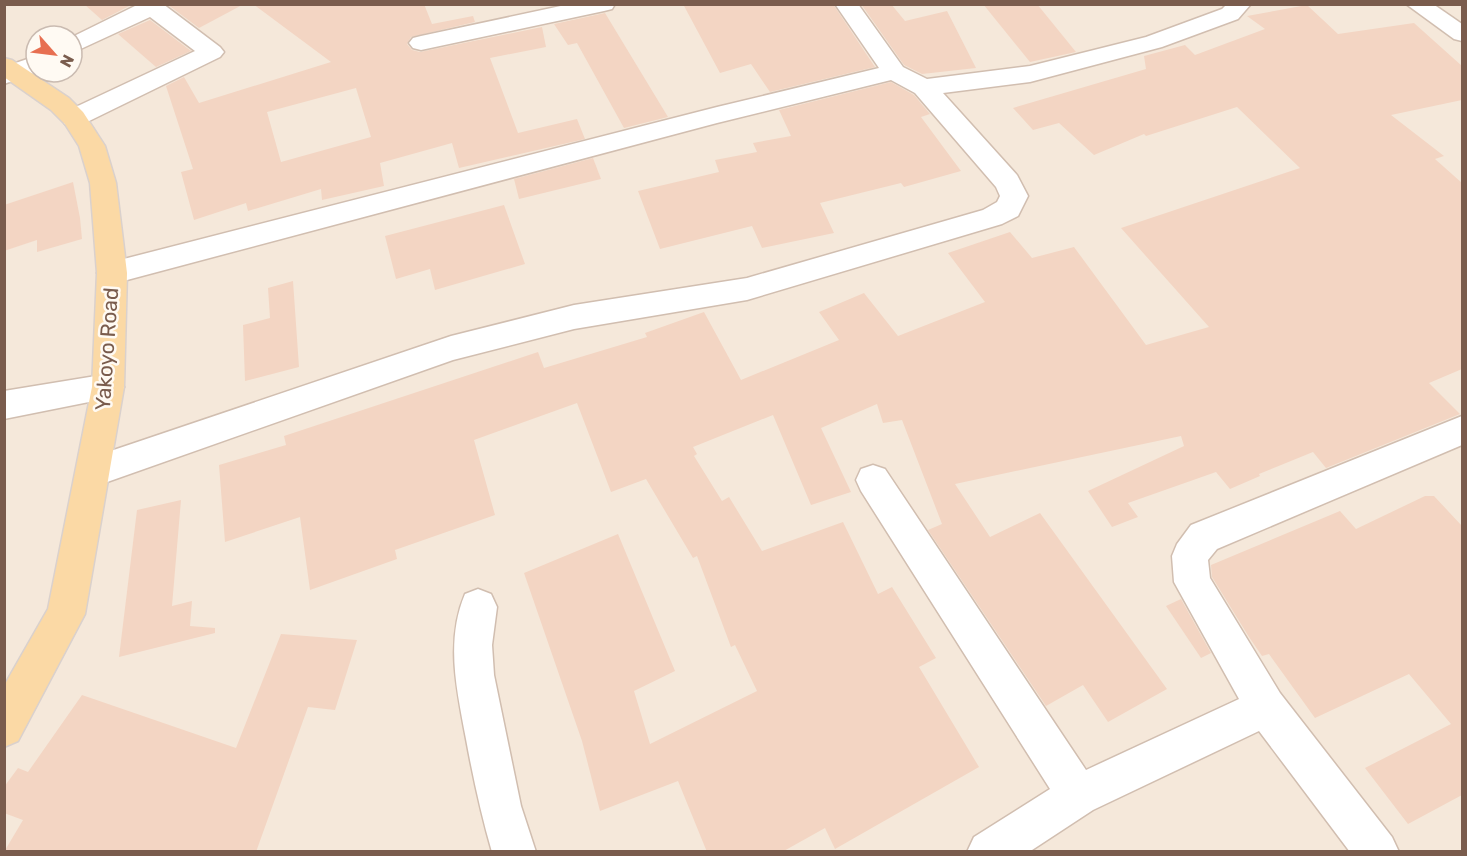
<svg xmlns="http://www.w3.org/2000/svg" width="1467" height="856" font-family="Rubik,sans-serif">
	<rect width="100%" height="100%" fill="#fdf6ec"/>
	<path fill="#f5e8da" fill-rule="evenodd" d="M 5,5 L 1462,5 L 1462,851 L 5,851 ZM 36,36 L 72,36 L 72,72 L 36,72 Z"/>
	<g fill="#f3d5c3" fill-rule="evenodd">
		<path d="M 84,4 L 133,4 L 102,20 Z"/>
		<path d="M 167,4 L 244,4 L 199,28 Z"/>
		<path d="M 253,4 L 424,4 L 432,24 L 473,16 L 475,22 L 411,37 L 407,44 L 412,50 L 420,52 L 542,27 L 546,47 L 490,58 L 518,133 L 577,119 L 585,139 L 459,168 L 452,143 L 380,163 L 384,186 L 322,200 L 321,189 L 248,211 L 246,203 L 194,220 L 181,172 L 193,169 L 166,86 L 184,77 L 199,103 L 331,62 ZM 356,88 L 371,137 L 281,162 L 267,112 Z"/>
		<path d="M 683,4 L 833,4 L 875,67 L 770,92 L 751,64 L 720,73 Z"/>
		<path d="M 861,4 L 891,4 L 905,21 L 947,11 L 976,68 L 922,74 L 904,65 Z"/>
		<path d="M 983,4 L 1037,4 L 1076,52 L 1030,62 Z"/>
		<path d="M 1307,5 L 1338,34 L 1414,23 L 1462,66 L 1462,100 L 1391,115 L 1444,156 L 1435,159 L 1462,183 L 1462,369 L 1429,383 L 1460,414 L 1326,468 L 1313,452 L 1259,474 L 1260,476 L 1230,489 L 1216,472 L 1128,503 L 1138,517 L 1112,527 L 1088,491 L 1184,446 L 1181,436 L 955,484 L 990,537 L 1040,513 L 1167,689 L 1108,722 L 1083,685 L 1046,706 L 928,530 L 942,524 L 902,420 L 883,423 L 877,404 L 821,428 L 851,492 L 811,505 L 773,415 L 693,447 L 697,454 L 694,456 L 722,501 L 729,497 L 762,551 L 843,522 L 878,594 L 892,587 L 936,658 L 919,667 L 979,767 L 835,849 L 825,828 L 782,852 L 707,852 L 678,781 L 600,811 L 582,741 L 524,573 L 618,534 L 675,671 L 634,691 L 650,744 L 757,691 L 735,645 L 731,647 L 697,556 L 693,558 L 646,479 L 611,492 L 577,403 L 474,440 L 495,515 L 395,550 L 397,559 L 310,590 L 300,517 L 225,542 L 219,465 L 286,445 L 284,436 L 538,352 L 544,368 L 647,337 L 645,333 L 704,312 L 741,380 L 839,340 L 819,312 L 864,293 L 898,336 L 985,302 L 948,253 L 1010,232 L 1032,258 L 1074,247 L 1146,345 L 1209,327 L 1121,228 L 1300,168 L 1237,107 L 1146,136 L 1144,134 L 1094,155 L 1059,123 L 1033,130 L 1013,108 L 1146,69 L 1144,56 L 1185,45 L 1195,55 L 1265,29 L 1247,16 Z"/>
		<path d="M 605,13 L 668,117 L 624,128 L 577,43 L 568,45 L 554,24 Z"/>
		<path d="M 150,20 L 191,51 L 156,67 L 118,34 Z"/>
		<path d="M 891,82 L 914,95 L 930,114 L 921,117 L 961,171 L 904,187 L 901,183 L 820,203 L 834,233 L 762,248 L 752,226 L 660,249 L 638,191 L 719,172 L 715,160 L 757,152 L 753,143 L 791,136 L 779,110 Z"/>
		<path d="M 593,158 L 601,179 L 519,199 L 514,179 Z"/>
		<path d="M 73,182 L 80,218 L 82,239 L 37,252 L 37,240 L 4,251 L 4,205 Z"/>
		<path d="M 504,205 L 525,264 L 435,290 L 430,269 L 396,279 L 385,236 Z"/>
		<path d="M 293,281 L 299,367 L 245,381 L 243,325 L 270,318 L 268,288 Z"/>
		<path d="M 1425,496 L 1434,496 L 1462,526 L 1462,795 L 1408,824 L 1365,768 L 1451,724 L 1409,674 L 1315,718 L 1269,654 L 1262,656 L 1249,637 L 1212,577 L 1211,565 L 1340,511 L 1356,529 Z"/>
		<path d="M 181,500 L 172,606 L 192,601 L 190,626 L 215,628 L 215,633 L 119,657 L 137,510 Z"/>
		<path d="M 1181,599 L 1211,653 L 1201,658 L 1166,606 Z"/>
		<path d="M 281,634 L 357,640 L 335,710 L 308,707 L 256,852 L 4,852 L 23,820 L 4,813 L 4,787 L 18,768 L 28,772 L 82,695 L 236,748 Z"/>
	</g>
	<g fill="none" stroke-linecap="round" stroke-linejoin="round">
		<defs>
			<g id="minor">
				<path d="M 139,4 L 163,4 L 220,47 L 224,52 L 220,57 L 83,124 L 74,126 L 65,124 L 61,118 L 65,112 L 195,51 L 150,17 L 72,53 L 72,37 Z"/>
				<path d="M 570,4 L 615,4 L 612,9 L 604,11 L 421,50 L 413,48 L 409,43 L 413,38 L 421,36 Z"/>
				<path d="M 835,4 L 858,4 L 903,67 L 927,79 L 1030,66 L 1146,37 L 1222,9 L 1227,4 L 1251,4 L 1238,19 L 1162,47 L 1030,82 L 943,93 L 1017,175 L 1028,196 L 1018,216 L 1002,224 L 747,300 L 574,329 L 453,360 L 93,487 L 81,483 L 76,472 L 81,461 L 451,336 L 574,305 L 747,278 L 983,210 L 997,202 L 1000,196 L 996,187 L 915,93 L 891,80 L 717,123 L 112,284 L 102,281 L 97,273 L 102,265 L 112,262 L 717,107 L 879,68 Z"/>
				<path d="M 1406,4 L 1433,4 L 1462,24 L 1462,41 L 1454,39 Z"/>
				<path d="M 36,56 L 36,72 L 4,84 L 4,67 Z"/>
				<path d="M 108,374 L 119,378 L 124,387 L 119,396 L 4,419 L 4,391 Z"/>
				<path d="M 1462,416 L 1462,445 L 1217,549 L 1208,560 L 1210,578 L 1280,693 L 1392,837 L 1399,852 L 1350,852 L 1259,731 L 1093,810 L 1029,852 L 967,852 L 974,837 L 1050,789 L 861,491 L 856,480 L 861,469 L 873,465 L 885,469 L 1086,770 L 1239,699 L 1174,582 L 1172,556 L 1177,544 L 1191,525 Z"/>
				<path d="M 478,589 L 491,594 L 497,607 L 492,645 L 494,675 L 521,806 L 536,852 L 492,852 C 481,814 473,777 466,739 C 457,691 445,641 465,594 Z"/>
			</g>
			<path id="major" d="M 4,58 L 12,60 L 69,98 L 83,112 L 105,146 L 116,183 L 127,273 L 124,387 L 85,614 L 18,741 L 4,747 L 4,686 L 48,609 L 92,387 L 97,273 L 90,183 L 79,146 L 65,124 L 51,110 L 4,77 Z"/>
		</defs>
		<use href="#minor" stroke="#d1beb0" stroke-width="3"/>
		<use href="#major" stroke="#dad1cd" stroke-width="3"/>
		<use href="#minor" fill="#fff" fill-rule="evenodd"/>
		<use href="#major" fill="#fbd9a5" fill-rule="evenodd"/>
	</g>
	<g text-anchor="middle" stroke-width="5" stroke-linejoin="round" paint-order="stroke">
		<g font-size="21" fill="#7a5c4d" stroke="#fffaf3">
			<text transform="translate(107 349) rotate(-86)" y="7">Yakoyo Road</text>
		</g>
	</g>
	<rect width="1467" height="856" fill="none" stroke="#7a5c4d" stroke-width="12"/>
	<g transform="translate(54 54) rotate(118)"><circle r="28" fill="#fffaf3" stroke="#cabbb1" stroke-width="1.5"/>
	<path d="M0-4.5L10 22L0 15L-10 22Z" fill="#e76f51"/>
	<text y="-9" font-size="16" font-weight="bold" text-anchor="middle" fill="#7a5c4d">N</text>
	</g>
</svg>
